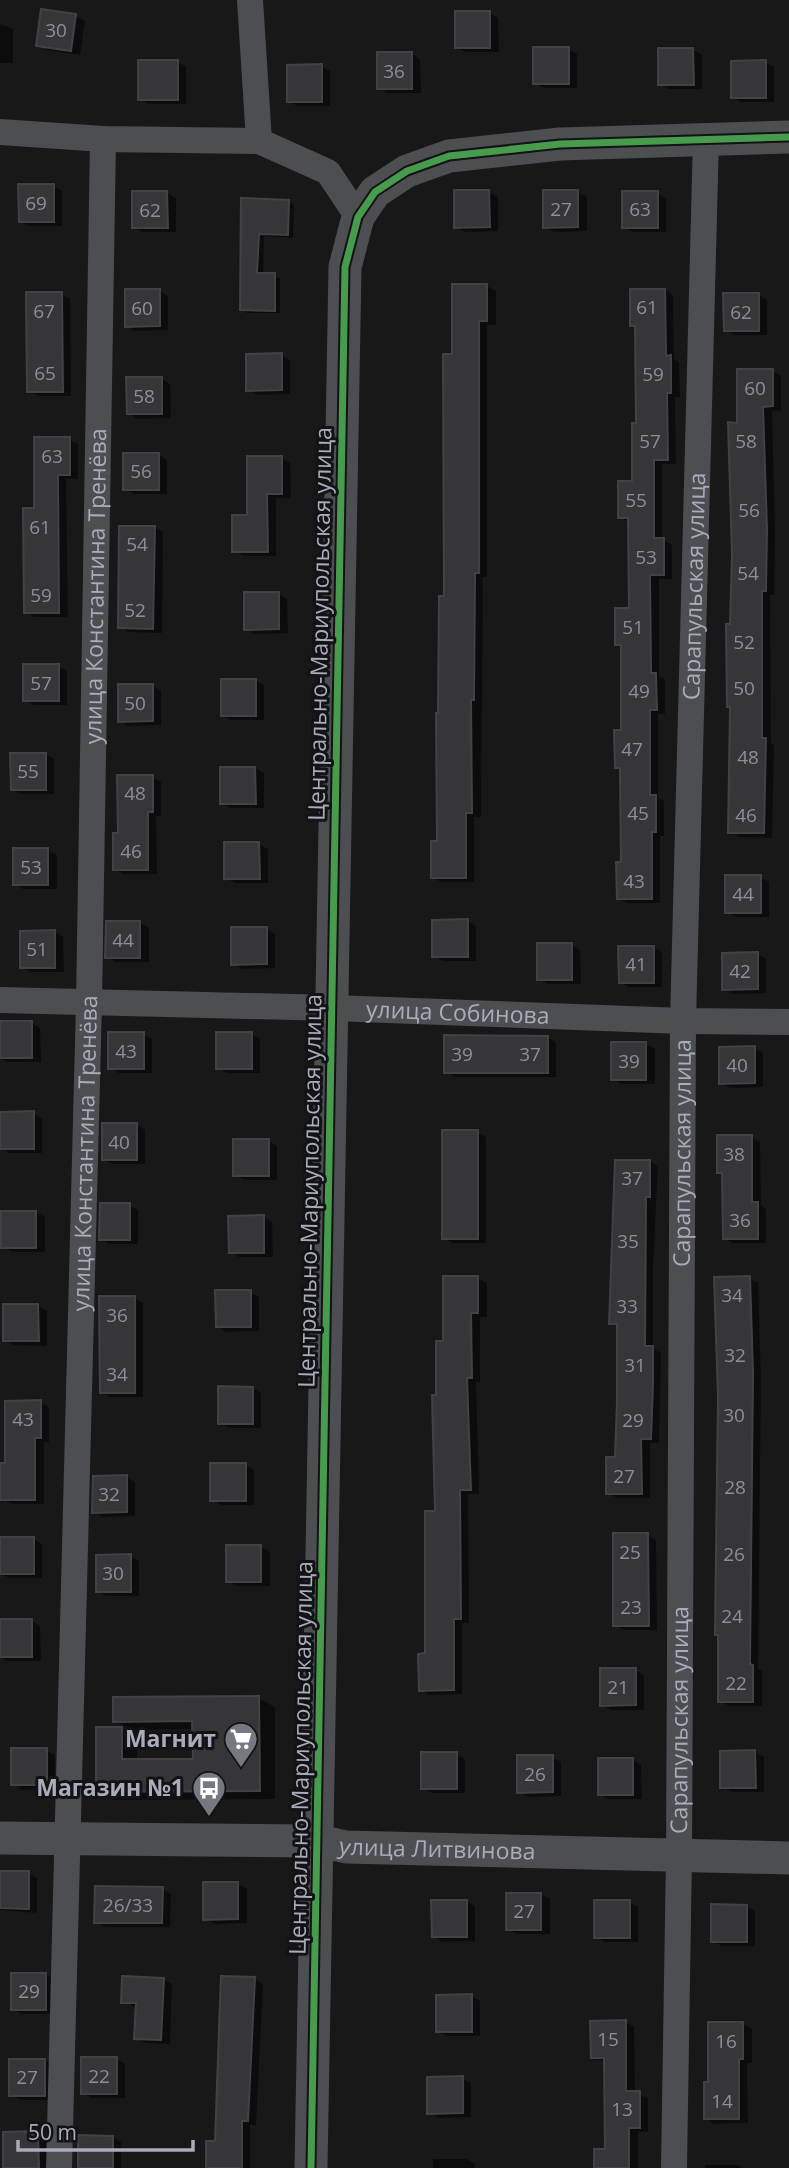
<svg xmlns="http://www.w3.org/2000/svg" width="789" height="2168" font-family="'Open Sans',sans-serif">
	<rect width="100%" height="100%" fill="#181819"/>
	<g fill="#0007">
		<path d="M 43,11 L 76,16 L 85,21 L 80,55 L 47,50 L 38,45 Z"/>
		<path d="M 490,12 L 498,18 L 499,52 L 465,52 L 457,47 Z"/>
		<path d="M 0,24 L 13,29 L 13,63 L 0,63 Z"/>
		<path d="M 568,49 L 577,54 L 577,88 L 544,88 L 535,83 Z"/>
		<path d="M 693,50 L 702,55 L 702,89 L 668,89 L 660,84 Z"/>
		<path d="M 412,54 L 420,59 L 421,93 L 387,93 L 379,88 Z"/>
		<path d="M 178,62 L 186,67 L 186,104 L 148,104 L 139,99 Z"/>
		<path d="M 765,62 L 774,67 L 774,102 L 741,102 L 732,97 Z"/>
		<path d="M 321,66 L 330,71 L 330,106 L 297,106 L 289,101 Z"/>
		<path d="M 53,186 L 62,191 L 62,226 L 29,226 L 20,221 Z"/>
		<path d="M 489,192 L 498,197 L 498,231 L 465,232 L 456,227 Z"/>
		<path d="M 578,192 L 587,197 L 587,231 L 554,232 L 545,227 Z"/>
		<path d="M 167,193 L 176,198 L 176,232 L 143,232 L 134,227 Z"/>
		<path d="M 657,193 L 666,198 L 666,232 L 633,232 L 624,227 Z"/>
		<path d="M 243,200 L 289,201 L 294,205 L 293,238 L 264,236 L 263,275 L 280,278 L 280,313 L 247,313 L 241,309 Z"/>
		<path d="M 487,286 L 496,291 L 496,325 L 487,325 L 487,577 L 483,577 L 481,817 L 474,817 L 474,882 L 441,882 L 432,877 L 439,842 L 440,715 L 454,355 Z"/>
		<path d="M 665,290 L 673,295 L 674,359 L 679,362 L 680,397 L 675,397 L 676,464 L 662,464 L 662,539 L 672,545 L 672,579 L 659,579 L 659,676 L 665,679 L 665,714 L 658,714 L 658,798 L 664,801 L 664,836 L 660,836 L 660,903 L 627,903 L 618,898 L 622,864 L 622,770 L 616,767 L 623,732 L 622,648 L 617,644 L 630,610 L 630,523 L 620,517 L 634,483 L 638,425 L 637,328 L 631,325 Z"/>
		<path d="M 160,291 L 168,296 L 168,330 L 135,331 L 126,326 Z"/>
		<path d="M 62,294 L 70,299 L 71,396 L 38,396 L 29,391 Z"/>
		<path d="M 759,295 L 767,300 L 767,335 L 734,335 L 725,330 Z"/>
		<path d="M 281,355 L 290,360 L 290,394 L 257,395 L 248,390 Z"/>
		<path d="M 772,371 L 781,376 L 781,410 L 772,411 L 775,535 L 774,595 L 770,595 L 771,743 L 774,745 L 772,838 L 739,837 L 730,832 L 732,626 L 739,424 Z"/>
		<path d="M 162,379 L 170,384 L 171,418 L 137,419 L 128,413 Z"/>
		<path d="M 69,439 L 78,444 L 78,479 L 66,479 L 68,617 L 34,617 L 26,612 L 36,510 Z"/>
		<path d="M 158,454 L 167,460 L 167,494 L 134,494 L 125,489 Z"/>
		<path d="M 282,458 L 290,463 L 291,498 L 276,498 L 276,556 L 243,556 L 234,551 L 249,517 Z"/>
		<path d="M 154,527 L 163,532 L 162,633 L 128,632 L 120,627 Z"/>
		<path d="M 279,594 L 287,599 L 288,633 L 254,634 L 246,629 Z"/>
		<path d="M 58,666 L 67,671 L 67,705 L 34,705 L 25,700 Z"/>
		<path d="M 255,680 L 264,685 L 264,720 L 231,720 L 222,715 Z"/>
		<path d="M 153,686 L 161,691 L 161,725 L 128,726 L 119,720 Z"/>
		<path d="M 45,754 L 54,759 L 54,794 L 21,794 L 12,789 Z"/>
		<path d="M 255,768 L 264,773 L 264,808 L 231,808 L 222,803 Z"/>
		<path d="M 152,777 L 161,782 L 161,816 L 156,816 L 157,874 L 123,874 L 115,869 Z"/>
		<path d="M 259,844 L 268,849 L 268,883 L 235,883 L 226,878 Z"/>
		<path d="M 48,850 L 57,855 L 57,889 L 23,889 L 15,884 Z"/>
		<path d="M 760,877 L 769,882 L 769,917 L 736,917 L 727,912 Z"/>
		<path d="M 467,921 L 476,926 L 476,961 L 443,961 L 434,956 Z"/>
		<path d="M 140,923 L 149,928 L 149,962 L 116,962 L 107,957 Z"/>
		<path d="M 266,929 L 275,934 L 275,968 L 242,969 L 233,964 Z"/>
		<path d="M 55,932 L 63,937 L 64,972 L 30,972 L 22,967 Z"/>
		<path d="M 572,945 L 580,950 L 581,984 L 547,984 L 539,979 Z"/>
		<path d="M 653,947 L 662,952 L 662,987 L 629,987 L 620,982 Z"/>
		<path d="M 757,954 L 766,959 L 766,993 L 733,994 L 724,989 Z"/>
		<path d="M 0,1023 L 32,1023 L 40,1028 L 41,1062 L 7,1062 L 0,1058 Z"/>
		<path d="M 143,1034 L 152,1039 L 152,1073 L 119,1073 L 110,1068 Z"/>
		<path d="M 251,1034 L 260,1039 L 260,1073 L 227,1073 L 218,1068 Z"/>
		<path d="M 547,1037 L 556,1042 L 556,1077 L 455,1077 L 446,1072 Z"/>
		<path d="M 646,1044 L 655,1049 L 655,1084 L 621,1084 L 613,1079 Z"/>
		<path d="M 754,1048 L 763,1053 L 763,1087 L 730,1088 L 721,1083 Z"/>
		<path d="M 33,1113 L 42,1118 L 42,1153 L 9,1153 L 1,1148 Z"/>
		<path d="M 137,1125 L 145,1130 L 145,1164 L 112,1164 L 103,1159 Z"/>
		<path d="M 477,1132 L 486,1137 L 486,1243 L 453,1243 L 444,1238 Z"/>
		<path d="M 751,1137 L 760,1142 L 761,1205 L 766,1209 L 766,1243 L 733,1243 L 724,1238 L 724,1175 L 718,1172 Z"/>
		<path d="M 268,1141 L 277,1146 L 277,1180 L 244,1180 L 235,1175 Z"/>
		<path d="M 650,1161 L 658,1166 L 653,1265 L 653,1349 L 661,1353 L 659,1443 L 650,1443 L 650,1498 L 617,1498 L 608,1493 L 617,1459 L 619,1327 L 611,1323 Z"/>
		<path d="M 129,1205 L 138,1210 L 138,1244 L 109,1244 L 100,1239 Z"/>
		<path d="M 36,1212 L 45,1217 L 45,1252 L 12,1252 L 3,1247 Z"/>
		<path d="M 264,1217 L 272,1222 L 273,1257 L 239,1257 L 230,1252 Z"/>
		<path d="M 478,1278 L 487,1283 L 487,1317 L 480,1317 L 480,1382 L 476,1382 L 479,1494 L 468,1494 L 469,1623 L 462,1623 L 462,1694 L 429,1695 L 420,1690 L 427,1655 L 437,1513 L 438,1397 L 445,1342 Z"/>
		<path d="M 749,1278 L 758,1283 L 761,1379 L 758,1669 L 762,1671 L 762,1706 L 729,1706 L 720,1701 Z"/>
		<path d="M 250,1292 L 259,1297 L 259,1331 L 226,1332 L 217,1326 Z"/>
		<path d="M 134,1298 L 143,1303 L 143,1397 L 110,1397 L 101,1392 Z"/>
		<path d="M 38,1306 L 47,1311 L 47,1346 L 14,1345 L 5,1340 Z"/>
		<path d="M 253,1388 L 261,1393 L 261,1428 L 228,1428 L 220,1423 Z"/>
		<path d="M 40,1402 L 49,1407 L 49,1442 L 44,1442 L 44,1504 L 11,1504 L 2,1499 L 7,1465 Z"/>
		<path d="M 245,1465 L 254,1470 L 254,1505 L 221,1505 L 212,1500 Z"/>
		<path d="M 126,1477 L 135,1482 L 135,1516 L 102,1517 L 93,1512 Z"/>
		<path d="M 647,1535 L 656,1540 L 657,1630 L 624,1630 L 615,1625 Z"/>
		<path d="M 0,1539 L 33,1539 L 42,1544 L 42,1578 L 9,1578 L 0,1573 Z"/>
		<path d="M 261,1547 L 270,1552 L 270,1586 L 237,1586 L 228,1581 Z"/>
		<path d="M 131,1556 L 139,1561 L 139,1596 L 106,1596 L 98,1591 Z"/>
		<path d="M 0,1621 L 32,1621 L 40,1626 L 41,1661 L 7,1661 L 0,1657 Z"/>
		<path d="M 635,1670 L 644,1675 L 644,1710 L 611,1710 L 602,1705 Z"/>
		<path d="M 258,1698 L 275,1707 L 275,1799 L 114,1800 L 98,1791 L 121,1728 L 137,1738 L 137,1761 L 194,1761 L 194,1729 L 131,1730 L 115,1720 Z"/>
		<path d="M 46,1750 L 55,1755 L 55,1789 L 22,1790 L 13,1784 Z"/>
		<path d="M 755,1752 L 764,1757 L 764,1792 L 731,1792 L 722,1787 Z"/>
		<path d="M 456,1754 L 465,1759 L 465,1793 L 432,1793 L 423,1788 Z"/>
		<path d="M 552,1757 L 561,1762 L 561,1796 L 528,1797 L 519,1792 Z"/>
		<path d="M 633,1760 L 641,1765 L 642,1799 L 608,1799 L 599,1794 Z"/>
		<path d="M 0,1873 L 28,1873 L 37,1878 L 37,1913 L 0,1910 Z"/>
		<path d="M 238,1884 L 247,1889 L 247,1923 L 214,1924 L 205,1919 Z"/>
		<path d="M 162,1889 L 171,1894 L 170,1927 L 105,1927 L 96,1922 Z"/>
		<path d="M 541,1894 L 550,1899 L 550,1934 L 516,1934 L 508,1929 Z"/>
		<path d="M 466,1901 L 475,1906 L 475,1941 L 442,1942 L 433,1936 Z"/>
		<path d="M 629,1902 L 638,1907 L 638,1942 L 605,1942 L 596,1937 Z"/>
		<path d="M 746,1906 L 755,1911 L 755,1946 L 722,1946 L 713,1941 Z"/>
		<path d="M 46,1974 L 54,1979 L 55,2014 L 21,2014 L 13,2009 Z"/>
		<path d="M 163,1979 L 172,1984 L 170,2044 L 145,2043 L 136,2038 L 137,2007 L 123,2002 Z"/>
		<path d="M 254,1979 L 263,1984 L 256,2125 L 250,2125 L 250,2168 L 208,2168 Z"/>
		<path d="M 471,1996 L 480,2001 L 480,2036 L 447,2036 L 438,2031 Z"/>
		<path d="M 626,2022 L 634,2027 L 635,2093 L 648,2098 L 648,2132 L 638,2132 L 638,2168 L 596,2168 L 606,2151 L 606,2062 L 592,2057 Z"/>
		<path d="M 743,2024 L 752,2029 L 752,2063 L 747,2063 L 748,2123 L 714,2124 L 706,2118 L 710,2084 Z"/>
		<path d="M 116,2059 L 125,2064 L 125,2098 L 92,2098 L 83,2093 Z"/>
		<path d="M 44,2060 L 53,2065 L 53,2100 L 20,2100 L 11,2095 Z"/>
		<path d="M 462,2078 L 471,2083 L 471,2117 L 438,2118 L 429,2113 Z"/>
		<path d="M 38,2133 L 47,2138 L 47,2168 L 5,2168 Z"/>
		<path d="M 113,2137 L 121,2142 L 121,2168 L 79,2168 Z"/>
		<path d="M 433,2159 L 466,2159 L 475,2164 L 475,2168 L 433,2168 Z"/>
		<path d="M 705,2165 L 738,2165 L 743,2168 L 705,2168 Z"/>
	</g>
	<g fill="#363638" stroke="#414245" stroke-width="2">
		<path d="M 41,9 L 76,14 L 71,51 L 36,46 Z"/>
		<rect x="455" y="11" width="35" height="37"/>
		<rect x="533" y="47" width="36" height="37"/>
		<path d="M 658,48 L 693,48 L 694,85 L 658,85 Z"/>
		<rect x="377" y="52" width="35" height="37"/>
		<rect x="138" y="60" width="40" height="40"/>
		<path d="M 766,60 L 766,98 L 731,98 L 731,61 Z"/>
		<path d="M 322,64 L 322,102 L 287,102 L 287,65 Z"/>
		<path d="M 18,184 L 54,184 L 54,222 L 19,222 Z"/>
		<path d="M 454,190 L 489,190 L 490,227 L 454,228 Z"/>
		<path d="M 543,190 L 578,190 L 578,227 L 543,228 Z"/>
		<path d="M 132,191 L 167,191 L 168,228 L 132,228 Z"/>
		<rect x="622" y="191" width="36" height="37"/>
		<path d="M 241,198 L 289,200 L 288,235 L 259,234 L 257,273 L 275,273 L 275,311 L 240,310 Z"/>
		<path d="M 452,284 L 487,284 L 487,321 L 479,321 L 479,573 L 475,573 L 474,700 L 471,700 L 472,813 L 466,813 L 466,878 L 431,878 L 431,841 L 437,841 L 436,713 L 438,713 L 439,596 L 444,596 L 443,354 L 452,354 Z"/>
		<path d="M 125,289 L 160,289 L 160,326 L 125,327 Z"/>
		<path d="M 630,289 L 665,289 L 666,356 L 671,355 L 671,393 L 667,393 L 668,460 L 654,460 L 654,538 L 664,538 L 664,575 L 650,575 L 651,673 L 656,673 L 657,710 L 650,710 L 650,795 L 656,795 L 656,832 L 652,832 L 652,899 L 617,899 L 616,862 L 621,862 L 620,768 L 615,768 L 614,730 L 621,730 L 621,645 L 615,645 L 615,608 L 629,608 L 628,518 L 618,518 L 618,481 L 632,481 L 632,423 L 636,423 L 635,326 L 630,326 Z"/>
		<path d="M 26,292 L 62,292 L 63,392 L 27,392 Z"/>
		<path d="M 723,293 L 759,293 L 759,331 L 724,331 Z"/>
		<path d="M 282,353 L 282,390 L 246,391 L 246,354 Z"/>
		<path d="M 737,369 L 773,369 L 773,406 L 763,407 L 767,529 L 766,591 L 762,591 L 762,738 L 766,738 L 764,833 L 728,833 L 730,707 L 727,707 L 726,624 L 730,624 L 732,554 L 728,422 L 737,423 Z"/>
		<path d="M 126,377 L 162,377 L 162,414 L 127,414 Z"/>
		<path d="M 34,437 L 70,437 L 70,475 L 58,475 L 59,613 L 24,613 L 23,508 L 34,508 Z"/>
		<rect x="123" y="453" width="36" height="37"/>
		<path d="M 247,456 L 282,456 L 282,494 L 267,494 L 268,552 L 232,552 L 232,515 L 247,515 Z"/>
		<path d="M 119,526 L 155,526 L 153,629 L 118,628 Z"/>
		<path d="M 244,592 L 279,592 L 279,629 L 244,630 Z"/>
		<rect x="23" y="664" width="36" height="37"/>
		<rect x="221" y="679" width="35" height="37"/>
		<path d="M 118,684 L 153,684 L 153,721 L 118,722 Z"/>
		<path d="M 10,753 L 46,753 L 46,790 L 11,790 Z"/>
		<path d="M 220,767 L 255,767 L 256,804 L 220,804 Z"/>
		<path d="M 117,775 L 153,775 L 153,812 L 148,812 L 148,870 L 113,870 L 113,833 L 118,833 Z"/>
		<path d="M 224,842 L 259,842 L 260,879 L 224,879 Z"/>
		<rect x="13" y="848" width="35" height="37"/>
		<rect x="725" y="875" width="36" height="38"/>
		<path d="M 468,919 L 468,957 L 432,957 L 432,920 Z"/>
		<path d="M 106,921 L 140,921 L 140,958 L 105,958 Z"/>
		<path d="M 231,927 L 267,927 L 267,964 L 231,965 Z"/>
		<path d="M 55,930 L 55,968 L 20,968 L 20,931 Z"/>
		<rect x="537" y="943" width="35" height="37"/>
		<path d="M 618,946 L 654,946 L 654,983 L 619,983 Z"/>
		<path d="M 758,952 L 758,989 L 722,990 L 722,953 Z"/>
		<rect x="0" y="1021" width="32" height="37"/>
		<rect x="108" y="1032" width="36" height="37"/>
		<rect x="216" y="1032" width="36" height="37"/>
		<path d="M 444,1035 L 548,1036 L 548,1073 L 444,1073 Z"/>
		<rect x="611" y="1042" width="35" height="38"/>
		<path d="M 755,1046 L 755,1083 L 719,1084 L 719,1047 Z"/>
		<path d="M 34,1111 L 34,1149 L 0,1149 L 0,1112 Z"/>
		<rect x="102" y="1123" width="35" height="37"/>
		<rect x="442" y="1130" width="36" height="109"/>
		<path d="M 717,1135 L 752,1135 L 752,1202 L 758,1202 L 758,1239 L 723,1239 L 722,1173 L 717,1173 Z"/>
		<rect x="233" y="1139" width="36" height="37"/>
		<path d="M 615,1160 L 650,1160 L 650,1197 L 646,1197 L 645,1346 L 653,1346 L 653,1384 L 651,1439 L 641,1439 L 642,1494 L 606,1494 L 606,1457 L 615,1457 L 617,1402 L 617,1324 L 609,1324 Z"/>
		<path d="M 100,1203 L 130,1203 L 130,1240 L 99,1240 Z"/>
		<rect x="1" y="1211" width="35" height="37"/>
		<path d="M 264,1215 L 264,1253 L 229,1253 L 228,1216 Z"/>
		<path d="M 443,1276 L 478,1276 L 478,1313 L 471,1313 L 472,1378 L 467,1378 L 471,1490 L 460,1490 L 461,1619 L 454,1619 L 454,1690 L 419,1691 L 418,1654 L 425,1653 L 425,1511 L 435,1511 L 432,1395 L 436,1395 L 436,1341 L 443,1341 Z"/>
		<path d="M 750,1276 L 753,1373 L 750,1664 L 753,1665 L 753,1702 L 718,1702 L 718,1635 L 715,1635 L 718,1396 L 714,1277 Z"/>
		<path d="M 215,1290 L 251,1290 L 251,1327 L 216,1327 Z"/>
		<path d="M 99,1296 L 135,1296 L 135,1393 L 100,1393 Z"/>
		<path d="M 3,1304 L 38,1304 L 39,1341 L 3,1341 Z"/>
		<path d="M 218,1386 L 253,1387 L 253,1424 L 218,1424 Z"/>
		<path d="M 41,1400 L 41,1438 L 35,1438 L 35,1500 L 0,1500 L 0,1463 L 5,1463 L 5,1401 Z"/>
		<rect x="210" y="1463" width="36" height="38"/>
		<path d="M 127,1475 L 127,1512 L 92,1513 L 93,1476 Z"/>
		<path d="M 613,1533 L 648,1533 L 649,1626 L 613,1626 Z"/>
		<rect x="0" y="1537" width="34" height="37"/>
		<rect x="226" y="1545" width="35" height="37"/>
		<path d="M 131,1554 L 131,1592 L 96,1592 L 96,1555 Z"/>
		<rect x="0" y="1619" width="32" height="38"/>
		<path d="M 600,1668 L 636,1668 L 636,1705 L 600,1706 Z"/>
		<path d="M 259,1696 L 260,1791 L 96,1792 L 96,1727 L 122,1727 L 122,1759 L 193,1759 L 192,1721 L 113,1722 L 113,1697 Z"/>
		<rect x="11" y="1748" width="36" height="37"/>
		<path d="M 755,1750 L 756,1788 L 720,1788 L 720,1751 Z"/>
		<rect x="421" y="1752" width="36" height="37"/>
		<path d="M 517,1755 L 553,1755 L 553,1792 L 517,1793 Z"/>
		<rect x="598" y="1758" width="35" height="37"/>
		<path d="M 0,1871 L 29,1871 L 29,1909 L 0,1908 Z"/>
		<path d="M 203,1882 L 238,1882 L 238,1919 L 203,1920 Z"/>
		<path d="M 95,1886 L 163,1887 L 162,1923 L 94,1923 Z"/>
		<rect x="506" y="1893" width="35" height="37"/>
		<path d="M 431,1900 L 467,1900 L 467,1937 L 432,1937 Z"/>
		<rect x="594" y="1900" width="36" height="38"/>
		<path d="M 711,1904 L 747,1905 L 747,1942 L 711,1942 Z"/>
		<rect x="11" y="1973" width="35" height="37"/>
		<path d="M 122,1976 L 164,1978 L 161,2040 L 134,2039 L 136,2003 L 121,2003 Z"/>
		<path d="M 221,1976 L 255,1977 L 248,2121 L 242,2121 L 242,2168 L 206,2168 L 206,2141 L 215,2141 Z"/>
		<path d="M 472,1994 L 472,2032 L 436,2032 L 436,1995 Z"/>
		<path d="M 626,2020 L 626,2091 L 640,2091 L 640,2128 L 629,2128 L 629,2168 L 594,2168 L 594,2149 L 605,2149 L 604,2058 L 591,2058 L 590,2021 Z"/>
		<path d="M 708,2022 L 743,2022 L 743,2059 L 739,2059 L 739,2119 L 704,2119 L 704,2082 L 708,2082 Z"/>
		<rect x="81" y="2057" width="36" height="37"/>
		<rect x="9" y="2059" width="36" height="37"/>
		<path d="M 463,2076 L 463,2113 L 427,2114 L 427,2077 Z"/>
		<path d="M 38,2131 L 39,2168 L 3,2168 L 3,2132 Z"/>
		<path d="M 78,2135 L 113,2136 L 113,2168 L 78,2168 Z"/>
	</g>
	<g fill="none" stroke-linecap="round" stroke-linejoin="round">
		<g stroke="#4c4e52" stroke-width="26">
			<path d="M 250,0 L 259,141"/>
			<path d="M 0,132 L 103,139 L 259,141 L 328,172 L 358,217"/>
			<path id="s1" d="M 0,1000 L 333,1008 L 683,1021 L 789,1022"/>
			<path id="s2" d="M 59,2168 L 89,1003 L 103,139"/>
			<path id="s3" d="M 674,2168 L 679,1855 L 683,1021 L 706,138"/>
		</g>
		<g stroke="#4c4e52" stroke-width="33">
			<path id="s4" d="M 0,1838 L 319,1841 L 346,1847 L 789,1858"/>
			<path d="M 311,2168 L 345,267 L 358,217 L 375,192 L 407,171 L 449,156 L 560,144 L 789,137"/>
		</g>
		<defs>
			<path id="cycleway" d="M 311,2168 L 345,267 L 358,217 L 375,192 L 407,171 L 449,156 L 560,144 L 789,137"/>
		</defs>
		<use href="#cycleway" stroke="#131215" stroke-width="11"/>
		<use href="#cycleway" stroke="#469c4c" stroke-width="7"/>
	</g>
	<defs>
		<symbol id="supermarket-pin" viewBox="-11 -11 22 30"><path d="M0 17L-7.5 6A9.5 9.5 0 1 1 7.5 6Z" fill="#767982" stroke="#131215"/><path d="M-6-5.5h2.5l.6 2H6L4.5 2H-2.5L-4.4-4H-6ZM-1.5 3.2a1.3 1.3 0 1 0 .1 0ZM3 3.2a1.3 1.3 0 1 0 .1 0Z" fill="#fff"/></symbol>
		<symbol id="bus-pin" viewBox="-11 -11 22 30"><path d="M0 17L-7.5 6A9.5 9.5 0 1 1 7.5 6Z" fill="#767982" stroke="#131215"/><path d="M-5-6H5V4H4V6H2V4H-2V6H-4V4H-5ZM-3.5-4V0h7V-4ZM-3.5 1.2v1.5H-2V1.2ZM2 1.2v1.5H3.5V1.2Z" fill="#fff"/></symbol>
	</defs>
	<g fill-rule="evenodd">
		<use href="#supermarket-pin" x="222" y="1720" width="38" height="52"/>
		<use href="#bus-pin" x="190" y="1769" width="38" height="52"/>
	</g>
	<g text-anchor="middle" stroke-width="6" stroke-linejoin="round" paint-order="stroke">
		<g font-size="19" fill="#8c8f9a">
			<text x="56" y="37">30</text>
			<text x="394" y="78">36</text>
			<text x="36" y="210">69</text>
			<text x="561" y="216">27</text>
			<text x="640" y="216">63</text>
			<text x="150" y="217">62</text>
			<text x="647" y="314">61</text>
			<text x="142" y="315">60</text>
			<text x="44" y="318">67</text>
			<text x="741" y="319">62</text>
			<text x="45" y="380">65</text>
			<text x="653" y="381">59</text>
			<text x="755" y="395">60</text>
			<text x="144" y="403">58</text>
			<text x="650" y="448">57</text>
			<text x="746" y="448">58</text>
			<text x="52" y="463">63</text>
			<text x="141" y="478">56</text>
			<text x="636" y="507">55</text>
			<text x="749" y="517">56</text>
			<text x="40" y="534">61</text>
			<text x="137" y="551">54</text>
			<text x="646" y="564">53</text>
			<text x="748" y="580">54</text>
			<text x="41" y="602">59</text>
			<text x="135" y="617">52</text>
			<text x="633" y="634">51</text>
			<text x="744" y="649">52</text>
			<text x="41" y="690">57</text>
			<text x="744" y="695">50</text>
			<text x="639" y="698">49</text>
			<text x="135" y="710">50</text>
			<text x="632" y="756">47</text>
			<text x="748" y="764">48</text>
			<text x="28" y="778">55</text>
			<text x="135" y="800">48</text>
			<text x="638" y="820">45</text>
			<text x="746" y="822">46</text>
			<text x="131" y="858">46</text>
			<text x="31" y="874">53</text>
			<text x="634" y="888">43</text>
			<text x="743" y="901">44</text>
			<text x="123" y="947">44</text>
			<text x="37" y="956">51</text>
			<text x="636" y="971">41</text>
			<text x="740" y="978">42</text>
			<text x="126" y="1058">43</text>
			<text x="462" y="1061">39</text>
			<text x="530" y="1061">37</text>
			<text x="629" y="1068">39</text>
			<text x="737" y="1072">40</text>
			<text x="119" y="1149">40</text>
			<text x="734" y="1161">38</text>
			<text x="632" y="1185">37</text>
			<text x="740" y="1227">36</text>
			<text x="628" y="1248">35</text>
			<text x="732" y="1302">34</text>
			<text x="627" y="1313">33</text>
			<text x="117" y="1322">36</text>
			<text x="735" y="1362">32</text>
			<text x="635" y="1372">31</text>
			<text x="117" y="1381">34</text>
			<text x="734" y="1422">30</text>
			<text x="23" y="1426">43</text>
			<text x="633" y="1427">29</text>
			<text x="624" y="1483">27</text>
			<text x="735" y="1494">28</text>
			<text x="109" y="1501">32</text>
			<text x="630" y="1559">25</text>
			<text x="734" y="1561">26</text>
			<text x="113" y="1580">30</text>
			<text x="631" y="1614">23</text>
			<text x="732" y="1623">24</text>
			<text x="736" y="1690">22</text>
			<text x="618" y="1694">21</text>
			<text x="535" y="1781">26</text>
			<text x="128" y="1912">26/33</text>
			<text x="524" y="1918">27</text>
			<text x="29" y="1998">29</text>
			<text x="608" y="2046">15</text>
			<text x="726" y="2048">16</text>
			<text x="99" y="2083">22</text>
			<text x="27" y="2084">27</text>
			<text x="722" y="2108">14</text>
			<text x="622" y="2116">13</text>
		</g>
		<g font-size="23" fill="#a9adbb" stroke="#131215">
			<text dy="8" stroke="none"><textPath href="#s3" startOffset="1582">Сарапульская улица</textPath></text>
			<text dy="8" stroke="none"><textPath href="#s2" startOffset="1582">улица Константина Тренёва</textPath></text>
			<text transform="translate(320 624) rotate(-89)" y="8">Центрально-Мариупольская улица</text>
			<text dy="8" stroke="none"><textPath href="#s1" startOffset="458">улица Собинова</textPath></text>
			<text dy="8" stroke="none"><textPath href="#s3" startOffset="1015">Сарапульская улица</textPath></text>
			<text dy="8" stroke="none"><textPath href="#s2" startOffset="1015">улица Константина Тренёва</textPath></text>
			<text transform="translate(310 1191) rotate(-89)" y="8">Центрально-Мариупольская улица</text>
			<text dy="8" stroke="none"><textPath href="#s3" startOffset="448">Сарапульская улица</textPath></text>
			<text transform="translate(301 1758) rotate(-89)" y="8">Центрально-Мариупольская улица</text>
			<text dy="8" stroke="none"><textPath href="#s4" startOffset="438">улица Литвинова</textPath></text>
		</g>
		<g font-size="23" font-weight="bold" fill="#a9adbb" stroke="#131215" text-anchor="end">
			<text x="216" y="1747">Магнит</text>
			<text x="184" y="1796">Магазин №1</text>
		</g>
	</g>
	<path d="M18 2140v10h175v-10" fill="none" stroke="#a9adbb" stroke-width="3.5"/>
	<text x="28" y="2140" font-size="21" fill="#a9adbb" stroke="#131215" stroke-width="5" paint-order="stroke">50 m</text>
</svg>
